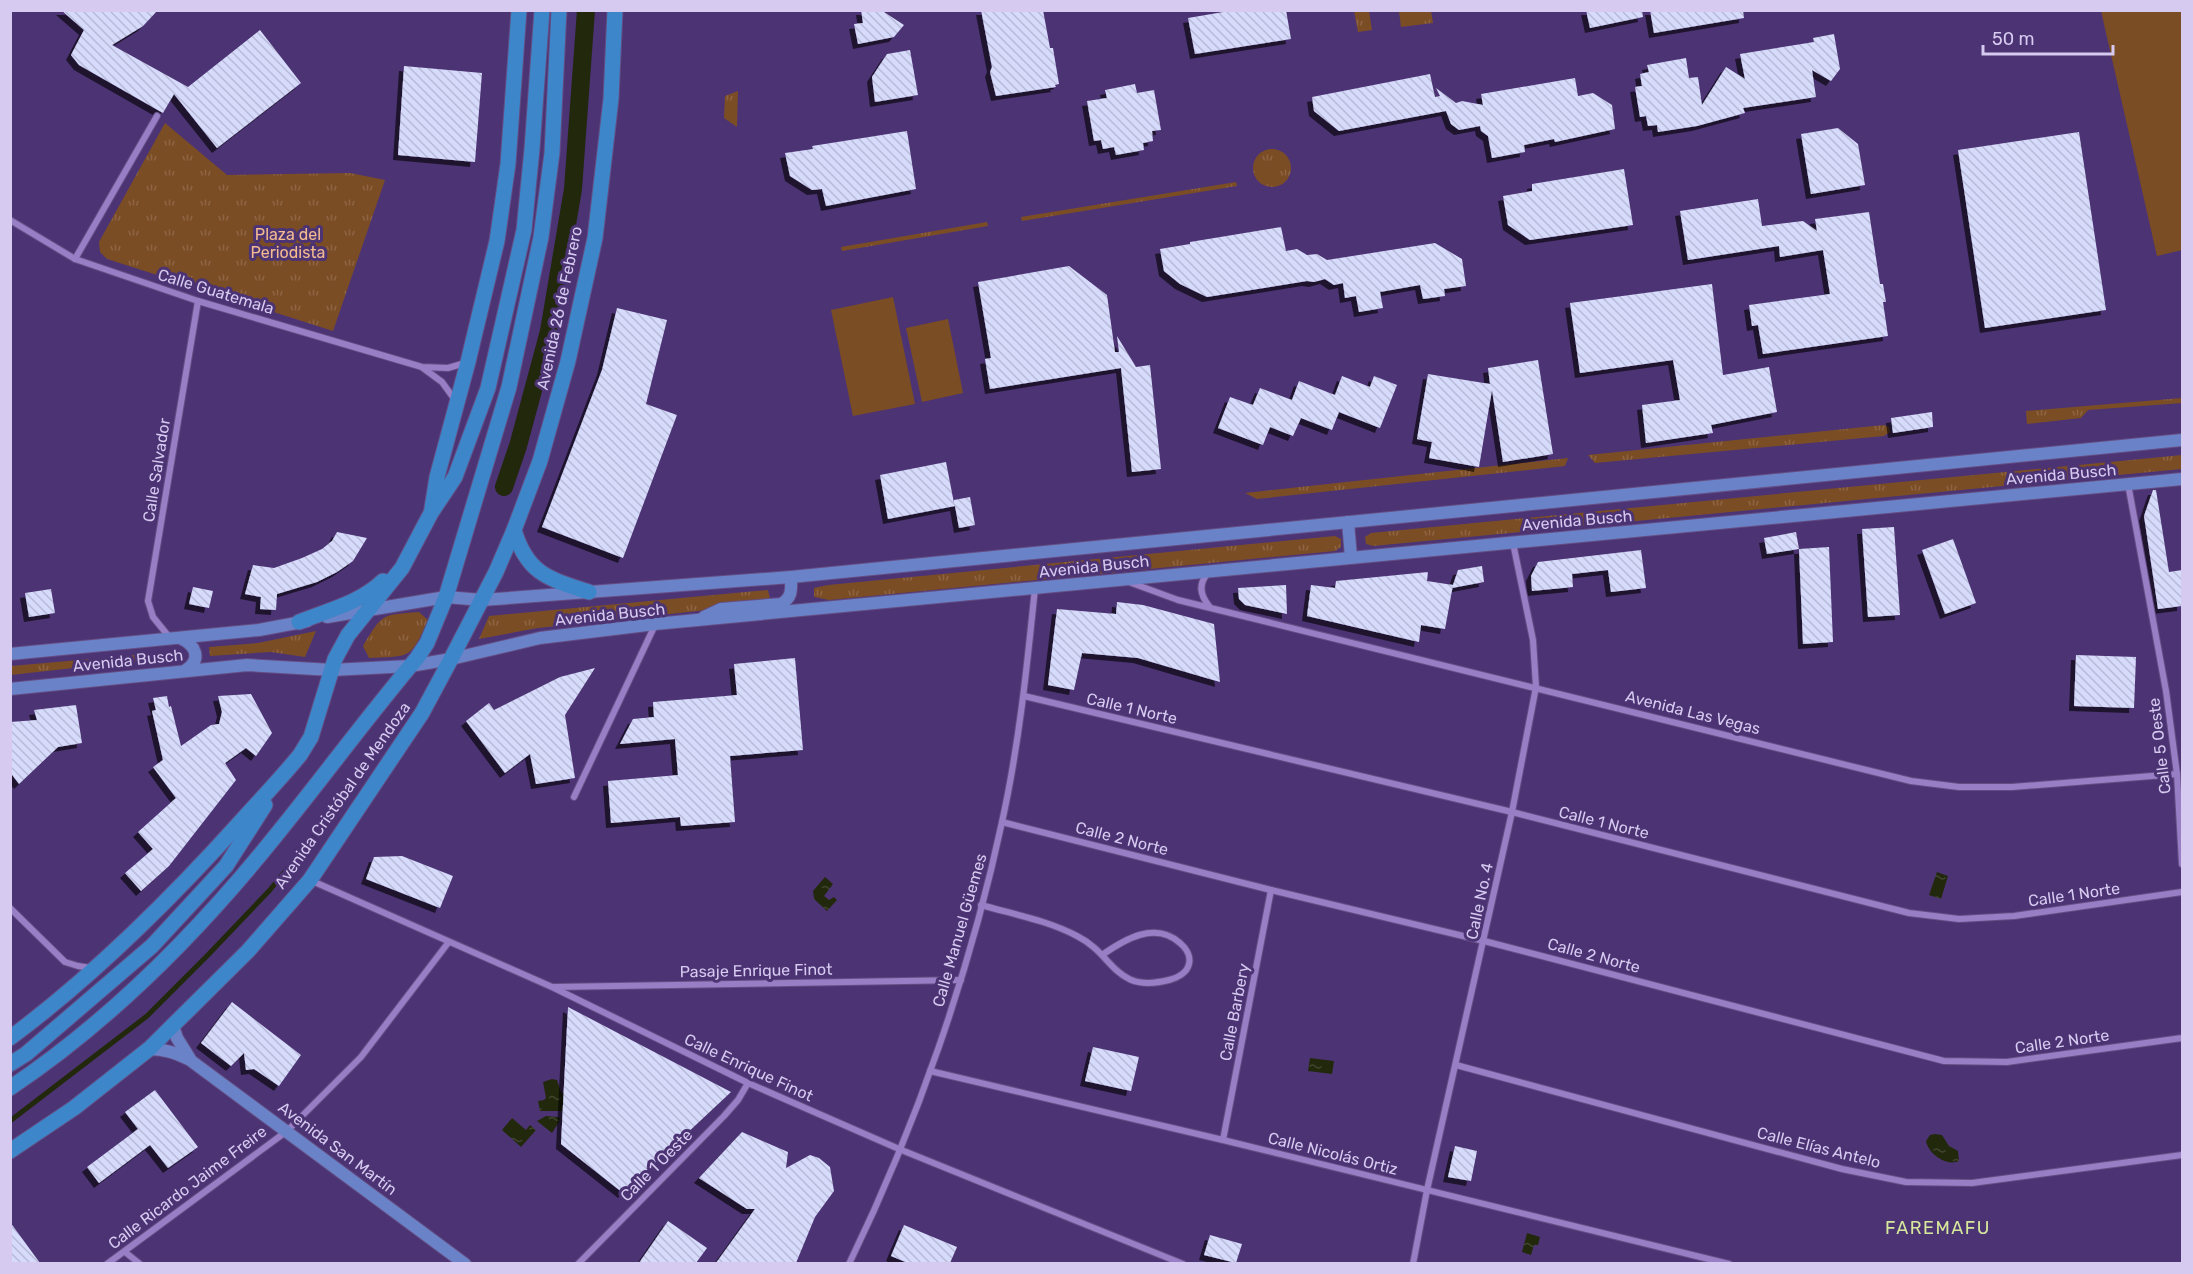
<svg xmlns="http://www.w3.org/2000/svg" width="2193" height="1274" font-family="Rubik,sans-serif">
	<defs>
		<pattern id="grass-tufts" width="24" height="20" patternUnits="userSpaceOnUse" patternTransform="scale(1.5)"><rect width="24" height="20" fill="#7b4d25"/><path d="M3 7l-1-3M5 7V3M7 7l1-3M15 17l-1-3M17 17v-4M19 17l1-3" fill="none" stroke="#8d6545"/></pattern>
		<pattern id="water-ripples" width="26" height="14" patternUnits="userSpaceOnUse" patternTransform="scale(1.5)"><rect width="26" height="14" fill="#22280c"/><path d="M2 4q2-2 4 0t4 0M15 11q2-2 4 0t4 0" fill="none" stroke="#414630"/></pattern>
		<pattern id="building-back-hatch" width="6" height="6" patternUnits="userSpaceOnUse" patternTransform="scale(1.5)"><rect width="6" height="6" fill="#d6dafb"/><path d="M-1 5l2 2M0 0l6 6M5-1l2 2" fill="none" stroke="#b8bbd7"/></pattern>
		<filter id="shadow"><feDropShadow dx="-5" dy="5" stdDeviation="0" flood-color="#0009"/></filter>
	</defs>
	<rect width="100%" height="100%" fill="#4c3373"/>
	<g fill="url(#grass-tufts)">
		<path d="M 1354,11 L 1369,11 L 1372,30 L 1358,32 Z"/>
		<path d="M 1399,11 L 1431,11 L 1433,23 L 1401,27 Z"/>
		<path d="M 738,91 L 737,127 L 724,118 L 725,96 Z"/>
		<path d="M 165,123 L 227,175 L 350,173 L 385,180 L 333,331 L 107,259 L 100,252 L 99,242 Z"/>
		<circle cx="1272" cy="168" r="19"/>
		<path d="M 1236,182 L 1237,186 L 1022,221 L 1021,217 Z"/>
		<path d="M 987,222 L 988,226 L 842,251 L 841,247 Z"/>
		<path d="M 2182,398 L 2182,403 L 2088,410 L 2081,418 L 2027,424 L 2026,411 Z"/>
		<path d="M 1884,425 L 1889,427 L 1890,432 L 1884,436 L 1595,463 L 1588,455 Z"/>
		<path d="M 2182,455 L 2182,469 L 1373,546 L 1366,544 L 1365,537 L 1371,533 Z"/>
		<path d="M 1568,458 L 1565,466 L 1257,499 L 1245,493 Z"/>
		<path d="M 1335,536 L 1341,539 L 1341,547 L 1335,551 L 829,600 L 814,597 L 814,588 L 828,585 Z"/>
		<path d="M 768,590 L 770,599 L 764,604 L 538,628 L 479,639 L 489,616 Z"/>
		<path d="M 419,612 L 428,620 C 410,660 411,656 369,658 L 363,646 C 383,613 381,615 419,612 Z"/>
		<path d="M 316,631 L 305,657 L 271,652 L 210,656 L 209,647 L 258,643 Z"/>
		<path d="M 170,652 L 171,659 L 91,666 L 11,675 L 11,666 Z"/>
	</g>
	<g fill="#7b4d25">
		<path d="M 2101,11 L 2182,11 L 2182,250 L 2157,256 Z"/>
		<path d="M 893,297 L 915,404 L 853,416 L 831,310 Z"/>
		<path d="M 948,319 L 963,393 L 922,402 L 906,328 Z"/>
	</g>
	<g fill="url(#water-ripples)">
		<path d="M 1937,872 L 1948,876 L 1941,899 L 1929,895 Z"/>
		<path d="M 825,877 L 833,884 L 824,896 L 829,900 L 834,897 L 837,900 L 827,911 L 814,899 L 813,891 Z"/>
		<path d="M 1310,1058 L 1334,1061 L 1332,1074 L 1308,1071 Z"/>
		<path d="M 552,1079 L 557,1080 L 561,1092 L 568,1095 L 566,1111 L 540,1111 L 538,1101 L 544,1100 L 546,1098 L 543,1082 Z"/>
		<path d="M 546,1116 L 558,1117 L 561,1119 L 552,1133 L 537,1121 Z"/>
		<path d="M 512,1118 L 526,1130 L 530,1125 L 536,1130 L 521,1147 L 502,1130 Z"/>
		<path d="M 1935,1134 L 1942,1135 L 1949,1146 L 1958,1151 L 1959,1161 C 1946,1167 1928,1153 1926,1141 L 1930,1135 Z"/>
		<path d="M 1527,1233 L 1540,1237 L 1538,1245 L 1534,1245 L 1531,1255 L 1522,1252 Z"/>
	</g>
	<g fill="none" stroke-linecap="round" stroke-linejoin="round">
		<path stroke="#22280c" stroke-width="5" d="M 10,1121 L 147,1016 L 206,957 L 269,891 L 320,829 L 362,769"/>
		<path stroke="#22280c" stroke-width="18" d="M 504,487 L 518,446 L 549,331 L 573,189 L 586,10"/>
	</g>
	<g fill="url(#building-back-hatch)" filter="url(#shadow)">
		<path d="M 61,10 L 158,10 L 143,26 L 112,45 L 188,87 L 260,30 L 301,83 L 217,148 L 174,94 L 163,113 L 79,65 L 71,55 L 84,30 Z"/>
		<path d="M 861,10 L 881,10 L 904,25 L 894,37 L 858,44 L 854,24 L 863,23 Z"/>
		<path d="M 981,10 L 1043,10 L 1050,48 L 1053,48 L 1059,84 L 1055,85 L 1056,87 L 996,96 L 990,72 L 992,67 Z"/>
		<path d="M 1235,10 L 1286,10 L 1291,39 L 1195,54 L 1188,18 Z"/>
		<path d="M 1586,10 L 1642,10 L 1643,17 L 1590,28 Z"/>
		<path d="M 1650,10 L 1743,10 L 1744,18 L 1654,33 Z"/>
		<path d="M 1834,34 L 1840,69 L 1831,81 L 1812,70 L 1816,97 L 1743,108 L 1745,113 L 1697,126 L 1658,132 L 1657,125 L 1648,126 L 1646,116 L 1640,117 L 1635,87 L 1642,86 L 1640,74 L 1649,72 L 1647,65 L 1686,58 L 1689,78 L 1698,77 L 1702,105 L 1726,67 L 1745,79 L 1740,54 L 1814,42 L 1813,38 Z"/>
		<path d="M 910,50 L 918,95 L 875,102 L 872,77 L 887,54 Z"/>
		<path d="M 404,66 L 482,73 L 475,162 L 398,155 Z"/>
		<path d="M 1430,74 L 1435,97 L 1440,96 L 1436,88 L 1456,103 L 1462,101 L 1483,105 L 1481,94 L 1575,78 L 1578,96 L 1593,93 L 1612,105 L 1615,129 L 1555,142 L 1554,139 L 1524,145 L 1525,152 L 1492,158 L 1488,136 L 1481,131 L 1480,126 L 1459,130 L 1451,124 L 1446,111 L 1339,131 L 1314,111 L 1312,97 Z"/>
		<path d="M 1135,84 L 1137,93 L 1154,90 L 1161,130 L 1152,131 L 1153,141 L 1143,143 L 1144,150 L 1116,155 L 1114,147 L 1103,149 L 1101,140 L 1094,141 L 1087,101 L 1107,98 L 1105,90 Z"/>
		<path d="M 1838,128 L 1858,144 L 1865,185 L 1811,194 L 1801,134 Z"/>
		<path d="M 907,131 L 916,189 L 826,206 L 822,189 L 812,190 L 790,176 L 785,153 L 813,149 L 812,146 Z"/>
		<path d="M 2079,132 L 2106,310 L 1985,328 L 1958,150 Z"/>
		<path d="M 1624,169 L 1633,225 L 1530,240 L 1508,225 L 1503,196 L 1532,191 L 1532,184 Z"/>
		<path d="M 1758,199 L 1762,226 L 1803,221 L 1817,231 L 1815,219 L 1869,212 L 1880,284 L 1883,284 L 1886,302 L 1883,302 L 1888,336 L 1763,354 L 1758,325 L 1752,326 L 1749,305 L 1830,294 L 1823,250 L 1780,257 L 1779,246 L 1688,260 L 1680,211 Z"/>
		<path d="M 1281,227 L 1286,251 L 1297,249 L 1307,255 L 1317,254 L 1327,260 L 1435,243 L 1462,259 L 1466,286 L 1444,289 L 1445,296 L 1423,299 L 1420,285 L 1380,292 L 1383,308 L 1359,312 L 1356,296 L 1345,298 L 1343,283 L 1334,285 L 1325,279 L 1314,282 L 1307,281 L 1207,297 L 1180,284 L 1164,271 L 1160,249 L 1190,244 L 1190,242 Z"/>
		<path d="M 1069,266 L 1107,295 L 1115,352 L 1119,352 L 1117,336 L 1136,367 L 1150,365 L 1161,469 L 1132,472 L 1121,368 L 990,389 L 985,359 L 991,358 L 978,282 Z"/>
		<path d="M 1712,284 L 1723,375 L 1769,367 L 1777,412 L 1711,425 L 1713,433 L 1646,443 L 1642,405 L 1680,400 L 1673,360 L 1580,373 L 1570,303 Z"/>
		<path d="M 617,308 L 667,320 L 646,404 L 677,415 L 623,558 L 542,527 L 602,370 Z"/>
		<path d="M 1538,360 L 1553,454 L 1503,462 L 1492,390 L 1479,467 L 1429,458 L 1432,442 L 1417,439 L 1428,374 L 1490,384 L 1488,368 Z"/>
		<path d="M 1342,376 L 1370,387 L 1374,376 L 1397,385 L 1380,428 L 1339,412 L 1332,430 L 1301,418 L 1293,436 L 1270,427 L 1263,445 L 1218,428 L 1230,397 L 1253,405 L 1260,388 L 1292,400 L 1299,381 L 1335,395 Z"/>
		<path d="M 1932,412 L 1933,427 L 1893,433 L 1891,418 Z"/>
		<path d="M 946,462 L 954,503 L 954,500 L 970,497 L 975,525 L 959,528 L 955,506 L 888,519 L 880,475 Z"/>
		<path d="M 2153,490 L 2156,490 L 2169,572 L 2182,570 L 2182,606 L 2158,609 L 2144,516 Z"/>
		<path d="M 1894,527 L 1900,615 L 1868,617 L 1862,529 Z"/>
		<path d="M 337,532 L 367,538 L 353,561 L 337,572 L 317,582 L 277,594 L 276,610 L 260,609 L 261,597 L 245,594 L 253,565 L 274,568 L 302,558 L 322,549 L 332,541 Z"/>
		<path d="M 1796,532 L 1799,549 L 1767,554 L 1764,538 Z"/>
		<path d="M 1953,539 L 1976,603 L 1945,614 L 1922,550 Z"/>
		<path d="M 1829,547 L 1833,642 L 1803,644 L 1799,549 Z"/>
		<path d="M 1641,550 L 1646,588 L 1611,592 L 1608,570 L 1572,574 L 1573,587 L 1532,591 L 1531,576 L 1538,562 Z"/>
		<path d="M 1482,566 L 1484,582 L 1452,588 L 1458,570 Z"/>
		<path d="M 1428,572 L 1427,581 L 1453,585 L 1445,629 L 1421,625 L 1419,642 L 1307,616 L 1311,585 L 1335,588 L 1336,581 Z"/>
		<path d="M 1286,585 L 1287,614 L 1245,605 L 1239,599 L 1238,588 Z"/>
		<path d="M 193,587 L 213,591 L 209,608 L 189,604 Z"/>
		<path d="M 51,589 L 55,613 L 29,617 L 25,593 Z"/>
		<path d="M 1117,602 L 1143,605 L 1214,624 L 1220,682 L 1138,658 L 1082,653 L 1074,690 L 1048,685 L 1057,609 L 1116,614 Z"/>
		<path d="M 2076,655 L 2136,657 L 2134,708 L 2074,706 Z"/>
		<path d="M 795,658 L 803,750 L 730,756 L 735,822 L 681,826 L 680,817 L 611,823 L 608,781 L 678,775 L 675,739 L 620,744 L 633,719 L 654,717 L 653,702 L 737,695 L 734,664 Z"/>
		<path d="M 595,668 L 565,715 L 575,778 L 536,784 L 530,754 L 505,773 L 466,721 L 489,703 L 494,710 L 560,677 Z"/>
		<path d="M 251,694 L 272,733 L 256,756 L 246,748 L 225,763 L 236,780 L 169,866 L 141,891 L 125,873 L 153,849 L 138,832 L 176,798 L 153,767 L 163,760 L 152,711 L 156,710 L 153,698 L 167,696 L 169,707 L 171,706 L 181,746 L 211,725 L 219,724 L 222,712 L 218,696 Z"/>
		<path d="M 76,705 L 82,743 L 58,747 L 19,784 L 10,772 L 10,722 L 37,720 L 34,710 Z"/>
		<path d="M 402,856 L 453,876 L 440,908 L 366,879 L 374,857 Z"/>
		<path d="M 232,1002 L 301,1055 L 279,1086 L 254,1069 L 246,1070 L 244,1053 L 231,1066 L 201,1043 Z"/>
		<path d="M 568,1007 L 731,1092 L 623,1193 L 561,1144 Z"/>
		<path d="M 1093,1047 L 1139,1057 L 1131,1091 L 1085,1081 Z"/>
		<path d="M 155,1090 L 198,1147 L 168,1168 L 150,1145 L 99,1183 L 87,1167 L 138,1129 L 125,1112 Z"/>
		<path d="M 742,1132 L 788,1152 L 786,1168 L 810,1155 L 819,1158 L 830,1167 L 834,1191 L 815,1217 L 796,1263 L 716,1263 L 755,1209 L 747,1209 L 699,1178 Z"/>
		<path d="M 1455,1146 L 1477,1151 L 1471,1181 L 1448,1177 Z"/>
		<path d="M 668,1221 L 707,1248 L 696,1263 L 639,1263 Z"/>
		<path d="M 10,1222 L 40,1263 L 10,1263 Z"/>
		<path d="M 904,1225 L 957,1247 L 950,1263 L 908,1263 L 891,1256 Z"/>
		<path d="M 1210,1235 L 1242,1244 L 1236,1263 L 1204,1255 Z"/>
	</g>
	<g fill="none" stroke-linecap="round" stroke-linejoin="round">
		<defs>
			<g id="street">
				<path d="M 10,220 L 75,259 L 198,301 L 422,367 L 448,368 L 465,363"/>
				<path d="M 75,259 L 157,116"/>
				<path d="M 423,368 L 442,382 L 455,400"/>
				<path d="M 2128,484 L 2166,691 L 2177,774 L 2182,864"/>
				<path d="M 1208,573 C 1198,584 1200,595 1209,606"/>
				<path d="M 1129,582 L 1178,600 L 1911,781 L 1959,787 L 2012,787 L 2177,774"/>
				<path d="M 170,638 L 153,617 L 148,601 L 198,301"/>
				<path d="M 1024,696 L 1512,812 L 1909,913 L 1959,919 L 2014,916 L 2182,892"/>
				<path d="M 574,797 L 655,625"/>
				<path d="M 1002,822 L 1271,890 L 1484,941 L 1944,1061 L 2007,1062 L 2182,1038"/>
				<path d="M 310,880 L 552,987 L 748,1083 L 899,1149 L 1183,1264"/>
				<path d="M 981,905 C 1012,914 1047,920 1077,936 C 1115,955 1114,994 1169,980 C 1177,978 1187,973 1189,964 C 1191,956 1186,948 1180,943 C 1155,921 1125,939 1102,955"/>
				<path d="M 10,908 L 65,962 L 78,966 L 91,968"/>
				<path d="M 554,987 L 961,980"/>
				<path d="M 1456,1065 L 1842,1169 L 1906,1182 L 1972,1183 L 2182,1155"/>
				<path d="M 930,1071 L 1223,1140 L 1729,1264"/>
				<path d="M 1223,1140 L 1271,890"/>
				<path d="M 125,1252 L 140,1264"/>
				<path d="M 107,1264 L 287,1131 L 361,1057 L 448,943"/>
				<path d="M 578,1264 L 724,1116 L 738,1100 L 748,1083"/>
				<path d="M 849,1264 C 916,1126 970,972 1002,822 C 1019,745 1027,667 1035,588"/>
				<path d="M 1413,1264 L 1427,1190 L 1512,812 L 1536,687 L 1533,640 L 1513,543"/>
			</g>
			<g id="secondary">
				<path d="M 1348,522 L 1351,557"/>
				<path d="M 327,617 L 446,597 L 482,600 L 791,577 L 2182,440"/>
				<path d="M 704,617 L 721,609 L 781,604 C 793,597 791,589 791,577"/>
				<path d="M 180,638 C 196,645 202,659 186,670"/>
				<path d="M 10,654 L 259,630 L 307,621"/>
				<path d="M 10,689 L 247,665 L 332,670 L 410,666 L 451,659 L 540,638 L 655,624 L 2182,479"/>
				<path d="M 173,1026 L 177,1038 L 190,1059"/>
				<path d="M 149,1049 C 165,1049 176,1053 190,1060 L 465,1264"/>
			</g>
			<g id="primary">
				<path d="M 432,508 L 437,477 L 468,362 L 497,241 L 508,164 L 519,10"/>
				<path d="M 514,530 C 527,574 549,579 589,592"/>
				<path d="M 299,622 C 329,610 360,603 383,581"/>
				<path d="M 10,1038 C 95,975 172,898 243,819 C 262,798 282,777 300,755 L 311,737 L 335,659 L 348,635 L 402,568 L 431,513 L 455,477 L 488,388 L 524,230 L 532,149 L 542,10"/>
				<path d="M 10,1064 L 26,1054 L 152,946 L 226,866 L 265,805"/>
				<path d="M 10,1088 C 110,1021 198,932 273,839 C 322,779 367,717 417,658 L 427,643 L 446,597 L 509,387 L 541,237 L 552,153 L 559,10"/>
				<path d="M 10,1151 L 74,1108 L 149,1049 L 248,951 L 310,880 L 422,713 L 451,659 L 496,572 L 514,530 L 540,461 L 568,361 L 595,238 L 611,99 L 615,10"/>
			</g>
		</defs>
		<use href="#street" stroke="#644d84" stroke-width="8"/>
		<use href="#secondary" stroke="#644d84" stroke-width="14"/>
		<use href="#primary" stroke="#644d84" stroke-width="17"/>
		<use href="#street" stroke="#977ec5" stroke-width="6"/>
		<use href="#secondary" stroke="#6a82c7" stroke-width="12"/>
		<use href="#primary" stroke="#3c86c9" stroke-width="15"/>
	</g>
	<g text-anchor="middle" stroke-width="6" stroke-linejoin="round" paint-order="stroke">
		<g font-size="16" fill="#f3bb8f" stroke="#4c3373">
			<text x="288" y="240">Plaza del<tspan x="288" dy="18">Periodista</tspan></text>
		</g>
		<g font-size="16" fill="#d6caf0" stroke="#4c3373">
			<text transform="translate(216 291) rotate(17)" y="6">Calle Guatemala</text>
			<text transform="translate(559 308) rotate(-78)" y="6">Avenida 26 de Febrero</text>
			<text transform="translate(156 470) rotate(-81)" y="6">Calle Salvador</text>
			<text transform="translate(2061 474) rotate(-5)" y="6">Avenida Busch</text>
			<text transform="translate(1577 520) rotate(-5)" y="6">Avenida Busch</text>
			<text transform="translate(1094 566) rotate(-6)" y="6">Avenida Busch</text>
			<text transform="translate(610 614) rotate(-6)" y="6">Avenida Busch</text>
			<text transform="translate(128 660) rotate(-6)" y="6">Avenida Busch</text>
			<text transform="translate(1132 708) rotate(13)" y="6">Calle 1 Norte</text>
			<text transform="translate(1693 712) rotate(14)" y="6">Avenida Las Vegas</text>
			<text transform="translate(2159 746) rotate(-97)" y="6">Calle 5 Oeste</text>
			<text transform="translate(342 795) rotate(-55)" y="6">Avenida Cristóbal de Mendoza</text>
			<text transform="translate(1604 822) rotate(14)" y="6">Calle 1 Norte</text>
			<text transform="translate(1122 838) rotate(14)" y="6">Calle 2 Norte</text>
			<text transform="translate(2074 894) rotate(-8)" y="6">Calle 1 Norte</text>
			<text transform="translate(1479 901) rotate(-78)" y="6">Calle No. 4</text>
			<text transform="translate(959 930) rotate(-74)" y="6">Calle Manuel Güemes</text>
			<text transform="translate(1594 955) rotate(15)" y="6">Calle 2 Norte</text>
			<text transform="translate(756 970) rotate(-1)" y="6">Pasaje Enrique Finot</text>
			<text transform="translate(1234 1012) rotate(-79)" y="6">Calle Barbery</text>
			<text transform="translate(2062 1041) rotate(-8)" y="6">Calle 2 Norte</text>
			<text transform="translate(749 1067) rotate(25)" y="6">Calle Enrique Finot</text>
			<text transform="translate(1819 1147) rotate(14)" y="6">Calle Elías Antelo</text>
			<text transform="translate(338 1148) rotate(37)" y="6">Avenida San Martín</text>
			<text transform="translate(1333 1153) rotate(14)" y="6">Calle Nicolás Ortiz</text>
			<text transform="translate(656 1165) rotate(-45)" y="6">Calle 1 Oeste</text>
			<text transform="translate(187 1187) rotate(-37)" y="6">Calle Ricardo Jaime Freire</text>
		</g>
		<g font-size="18" letter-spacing="1.5" fill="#d5e89c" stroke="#4c3373">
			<text x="1938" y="1234">FAREMAFU</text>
		</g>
	</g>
	<rect width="2193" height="1274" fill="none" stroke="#d6caf0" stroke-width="24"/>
	<path d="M1983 45v9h130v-9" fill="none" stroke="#d6caf0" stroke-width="3"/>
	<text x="1992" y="45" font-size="18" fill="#d6caf0" stroke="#4c3373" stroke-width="4.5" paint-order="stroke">50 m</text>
</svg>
